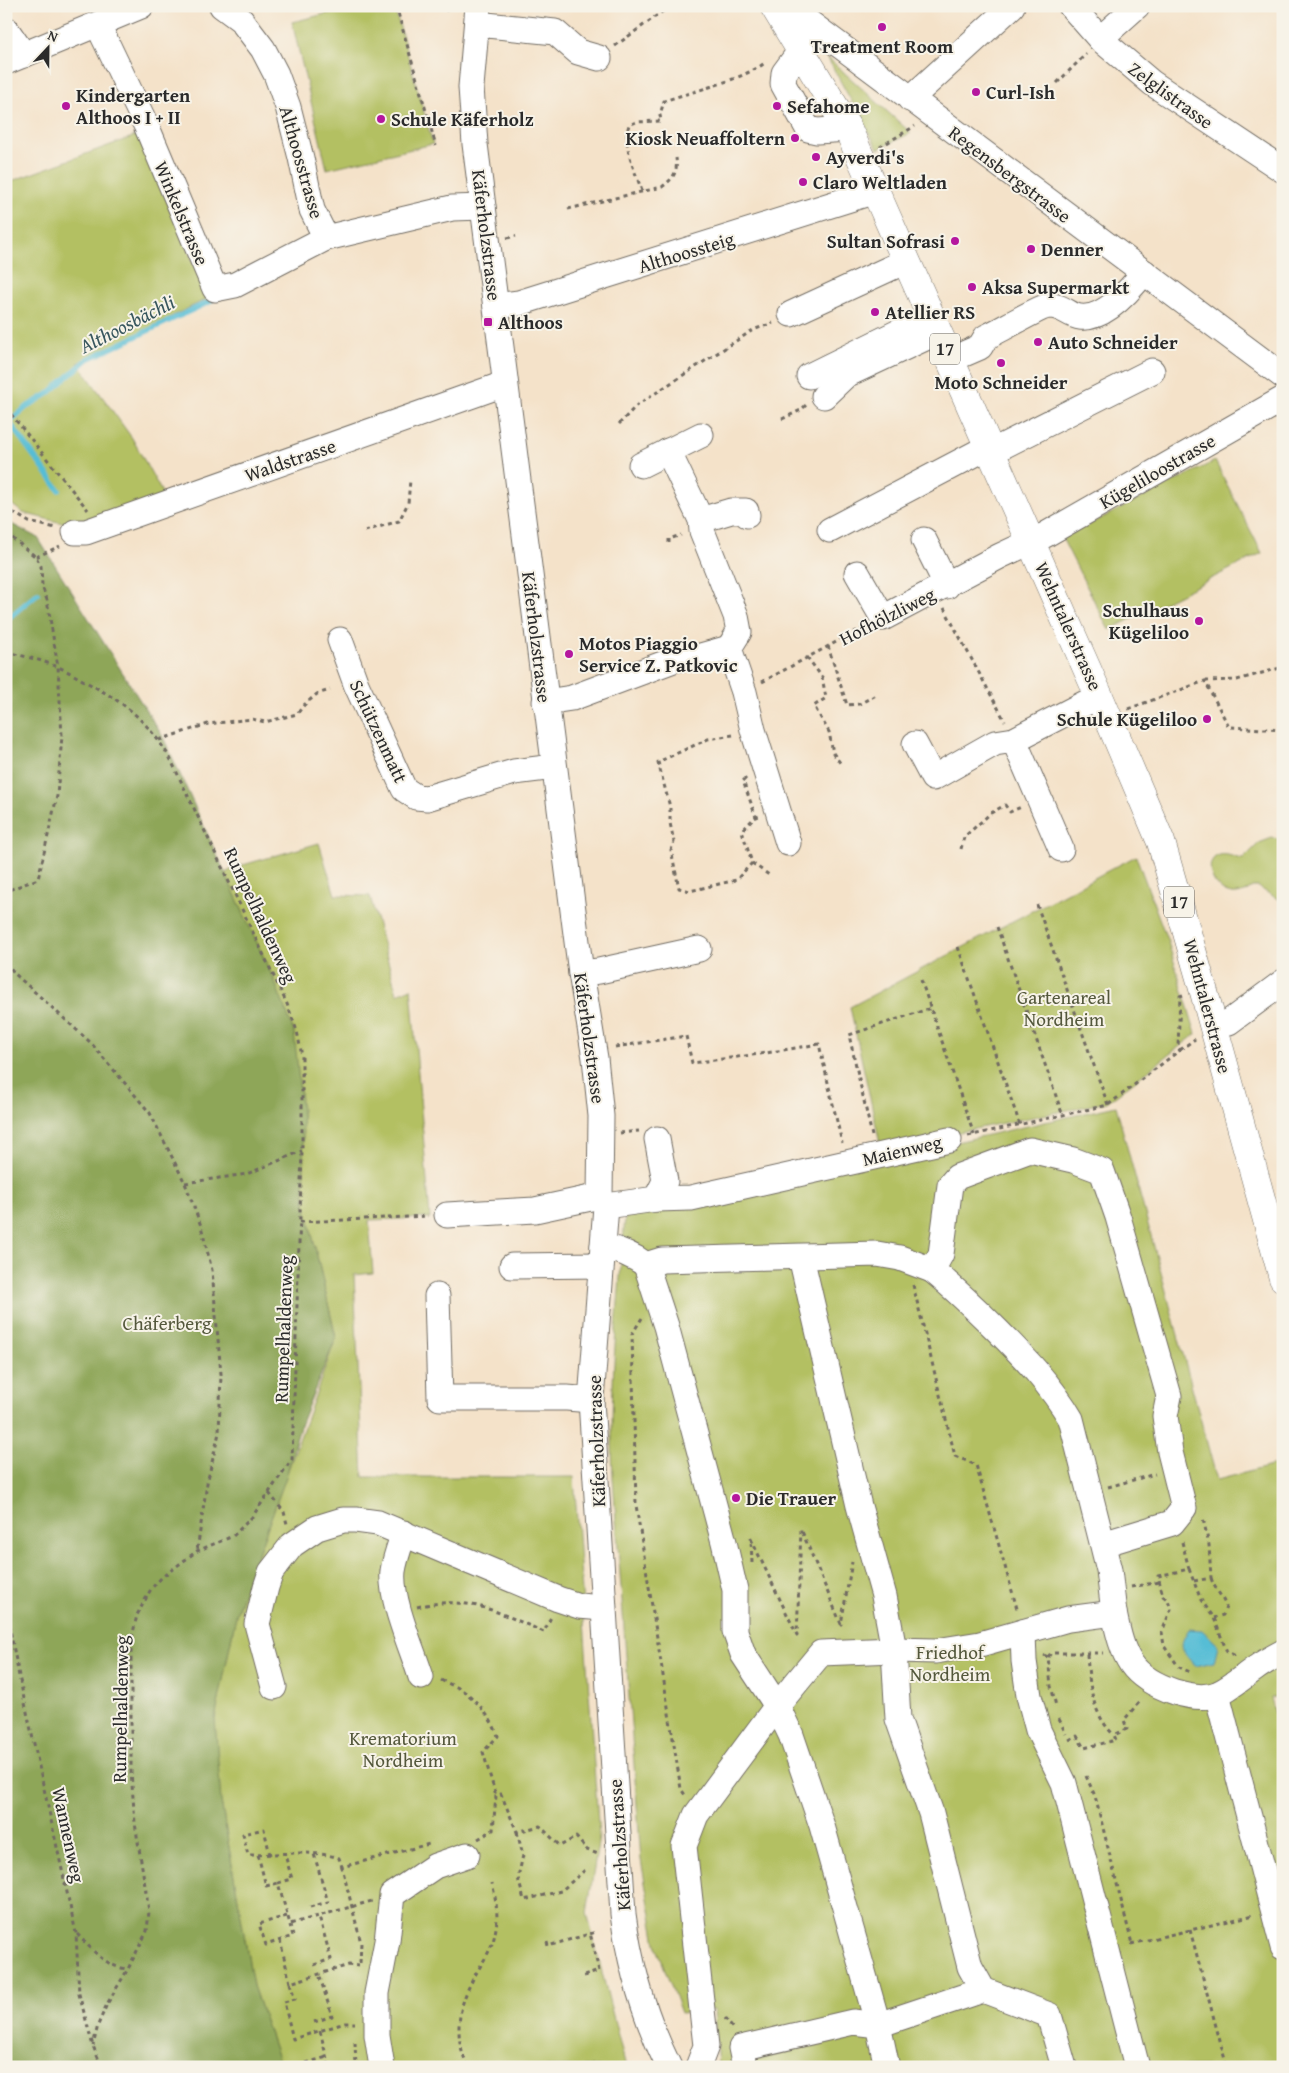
<svg xmlns="http://www.w3.org/2000/svg" width="1289" height="2073" font-family="'Gentium Book Plus',serif">
	<rect width="100%" height="100%" fill="#f7f3e8"/>
	<filter id="ink" filterUnits="userSpaceOnUse"><feTurbulence type="fractalNoise" baseFrequency=".02" numOctaves="2"/><feDisplacementMap in="SourceGraphic" scale="10" xChannelSelector="R" yChannelSelector="G"/><feConvolveMatrix kernelMatrix="1 2 1 2 8 2 1 2 1" color-interpolation-filters="sRGB"/></filter>
	<filter id="wash" filterUnits="userSpaceOnUse"><feTurbulence type="fractalNoise" baseFrequency=".0096" numOctaves="4" result="noise"/><feDisplacementMap in="SourceGraphic" scale="20" xChannelSelector="R" yChannelSelector="G"/><feGaussianBlur stdDeviation="1.12" result="paint"/><feColorMatrix in="noise" values="0 0 0 0 0 0 0 0 0 0 0 0 0 0 0 0 0 1.4 0 .05"/><feComposite in="paint" operator="in"/></filter>
	<g filter="url(#wash)">
		<rect width="100%" height="100%" fill="#f4e2c9"/>
		<g fill="#b3c062" stroke="#6f7646">
			<path d="M 358,6 L 394,6 L 433,144 L 327,169 L 292,22 Z"/>
			<path d="M 827,57 L 911,133 L 878,149 Z"/>
			<path d="M 138,135 L 209,298 L 78,363 L 132,438 L 165,498 L 66,524 L 23,513 L 6,500 L 6,183 Z"/>
			<path d="M 1215,461 L 1262,553 L 1109,630 L 1062,538 Z"/>
			<path d="M 1272,838 L 1283,840 L 1283,902 L 1258,887 L 1252,887 C 1220,913 1196,860 1220,855 C 1227,853 1235,858 1243,859 L 1259,843 Z"/>
			<path d="M 319,843 L 335,895 L 370,896 L 397,994 L 411,988 L 430,1218 L 369,1220 L 373,1273 L 354,1275 L 363,1477 L 574,1477 L 599,1837 L 587,1913 L 626,2067 L 281,2067 L 253,1986 L 221,1802 L 171,1807 L 215,1718 L 237,1611 L 336,1338 L 305,1204 L 302,1111 L 274,980 L 225,873 L 236,867 Z"/>
			<path d="M 1136,856 L 1168,942 L 1196,1034 L 1107,1102 L 881,1148 L 850,1007 Z"/>
			<path d="M 1116,1106 L 1217,1480 L 1283,1463 L 1283,1695 L 1271,1698 L 1283,1744 L 1283,2067 L 718,2067 L 714,2010 L 681,2013 L 657,1948 L 641,1860 L 613,1478 C 609,1391 618,1304 625,1217 Z"/>
		</g>
		<path fill="#8ea658" stroke="#5c6842" d="M 6,521 L 38,538 L 163,737 L 274,980 L 294,1032 L 302,1111 L 305,1204 L 336,1338 L 301,1423 L 286,1477 L 237,1611 L 215,1719 L 221,1801 L 253,1986 L 281,2067 L 6,2067 Z"/>
		<path fill="#57bdd5" stroke="#417480" d="M 1189,1629 L 1202,1630 L 1218,1645 L 1214,1662 L 1195,1666 C 1182,1651 1177,1647 1189,1629 Z"/>
		<g fill="none" stroke-linecap="round" stroke-linejoin="round">
			<g stroke="#57bdd5" stroke-width="5.5">
				<path d="M 59,490 L 9,422 L 28,406 L 48,394 L 88,359 L 211,301"/>
				<path d="M 6,620 L 38,593"/>
			</g>
		</g>
	</g>
	<g filter="url(#ink)">
		<g fill="none" stroke-linecap="round" stroke-linejoin="round">
			<defs>
				<g id="minor">
					<path d="M 222,6 L 241,20 L 263,49 L 276,74 L 288,107 L 301,158 L 312,210 L 326,238 L 452,208 L 483,207"/>
					<path d="M 478,6 L 471,87 L 475,144 L 581,973 L 595,1058 L 601,1116 L 600,1196 L 606,1206 L 591,1400 L 623,1914 C 630,1968 645,2018 669,2067"/>
					<path d="M 787,6 L 1283,376"/>
					<path d="M 1071,6 L 1100,39 L 1152,83 L 1283,170"/>
					<path d="M 477,24 L 555,32 L 578,52 L 599,58"/>
					<path d="M 98,25 L 146,125 L 215,289 L 235,285 L 326,238"/>
					<path d="M 6,29 L 24,55"/>
					<path d="M 1100,39 L 1137,6"/>
					<path d="M 801,50 L 784,73 L 783,84 L 808,129 L 817,131 L 848,129"/>
					<path d="M 6,62 L 141,6"/>
					<path d="M 910,99 L 1012,6"/>
					<path d="M 496,306 L 519,303 L 875,191"/>
					<path d="M 791,314 L 906,261"/>
					<path d="M 950,360 L 980,347 L 986,337 C 997,332 1040,307 1048,306 C 1063,305 1069,316 1080,317 C 1104,320 1131,289 1144,272"/>
					<path d="M 809,376 L 931,316"/>
					<path d="M 824,396 L 846,375 L 938,332"/>
					<path d="M 668,451 L 701,520 L 702,531 L 736,616 L 739,632 L 729,648"/>
					<path d="M 991,452 L 1152,371"/>
					<path d="M 641,465 L 701,435"/>
					<path d="M 701,520 L 731,511 L 746,511 L 747,515"/>
					<path d="M 830,530 L 988,447"/>
					<path d="M 75,532 L 86,532 L 504,384"/>
					<path d="M 924,540 L 947,586"/>
					<path d="M 857,573 L 883,618 L 1000,556 L 1045,535 L 1283,399"/>
					<path d="M 340,640 L 356,684 L 404,789 L 416,797 L 427,798 L 514,772 L 554,767"/>
					<path d="M 729,648 L 744,692 L 753,730 L 788,843"/>
					<path d="M 545,702 L 572,698 L 676,659 L 697,657 L 729,648"/>
					<path d="M 915,744 L 933,778 L 995,743 L 1014,740"/>
					<path d="M 1061,849 L 1014,740 L 1099,696"/>
					<path d="M 581,973 L 599,971 L 699,949"/>
					<path d="M 1214,1027 L 1229,1022 L 1283,982"/>
					<path d="M 656,1199 L 665,1181 L 657,1139"/>
					<path d="M 606,1206 L 656,1199 L 691,1198 L 949,1140"/>
					<path d="M 447,1215 L 535,1210 L 600,1196"/>
					<path d="M 603,1246 C 620,1250 633,1255 646,1265"/>
					<path d="M 801,1257 L 859,1506 L 884,1596 L 894,1650 L 898,1719 L 931,1813 L 970,1967 L 983,1990 L 1049,2015 L 1064,2067"/>
					<path d="M 512,1266 L 601,1265"/>
					<path d="M 932,1270 L 900,1258 L 877,1254 L 662,1260 L 646,1265 L 666,1326 L 724,1542 L 735,1590 L 735,1631 L 743,1654 L 777,1706 L 791,1735 L 822,1826 L 878,2025 L 983,1990"/>
					<path d="M 437,1296 L 440,1398 L 567,1398 L 591,1400"/>
					<path d="M 404,1533 C 400,1545 395,1558 393,1571 C 390,1600 412,1648 421,1677"/>
					<path d="M 1103,1544 L 1172,1523 L 1184,1508 L 1170,1452 L 1165,1416 L 1169,1396 L 1118,1217 L 1102,1171 L 1073,1160 L 1030,1150 L 957,1177 L 950,1185 L 941,1254 L 932,1270 C 955,1289 976,1309 997,1330 C 1025,1358 1051,1385 1071,1419 L 1109,1570 L 1114,1613"/>
					<path d="M 1023,1632 L 1024,1661 L 1029,1696 L 1038,1730 L 1064,1783 L 1137,2067"/>
					<path d="M 274,1687 L 257,1624 L 266,1587 L 271,1572 L 292,1545 L 317,1528 L 343,1520 L 356,1520 L 378,1523 L 558,1599 L 579,1606 L 603,1608"/>
					<path d="M 1217,1694 L 1283,1947"/>
					<path d="M 382,2067 L 377,2035 L 377,1993 L 387,1941 L 392,1895 L 435,1866 L 467,1855"/>
					<path d="M 698,2067 L 706,2046 L 684,1846 L 696,1815 L 777,1706 L 821,1653 L 894,1650 L 936,1651 L 980,1644 L 1068,1619 L 1114,1613 C 1123,1657 1130,1677 1175,1692 C 1188,1696 1204,1699 1217,1694 C 1231,1688 1244,1676 1256,1668 C 1264,1662 1274,1657 1283,1652"/>
					<path d="M 745,2067 L 741,2048 L 853,2022 L 878,2025 L 887,2067"/>
				</g>
				<path id="major" d="M 774,6 L 848,129 L 1099,696 L 1161,842 L 1204,992 L 1283,1278"/>
			</defs>
			<use href="#minor" stroke="#716b62" stroke-width="27"/>
			<use href="#major" stroke="#716b62" stroke-width="29"/>
			<g stroke="#716b62" stroke-width="3" stroke-dasharray="4 4" stroke-linecap="butt">
				<path d="M 396,6 L 436,146"/>
				<path d="M 436,6 L 447,10 L 458,7"/>
				<path d="M 615,46 L 670,6"/>
				<path d="M 1057,83 L 1086,54"/>
				<path d="M 880,147 L 915,126"/>
				<path d="M 642,191 C 635,171 622,146 629,125 L 636,122 L 661,121 L 660,115 L 664,101 C 693,91 743,80 766,62"/>
				<path d="M 568,209 L 662,187 C 673,179 678,172 676,158"/>
				<path d="M 507,238 L 516,236"/>
				<path d="M 6,408 L 88,510"/>
				<path d="M 782,419 L 801,410 L 806,405"/>
				<path d="M 619,424 L 637,405 L 753,330 L 773,323"/>
				<path d="M 6,508 L 29,522 L 56,528"/>
				<path d="M 365,531 L 399,521 L 408,503 L 410,480"/>
				<path d="M 6,533 L 36,557 L 41,566 L 42,586 L 47,600 L 58,667 L 62,736 L 57,796 L 38,879 L 6,891"/>
				<path d="M 669,543 L 669,539 L 681,535"/>
				<path d="M 36,557 L 60,546"/>
				<path d="M 944,608 L 1005,721"/>
				<path d="M 828,646 L 847,705 L 859,704 L 876,695"/>
				<path d="M 6,652 C 23,656 42,660 58,667 C 68,671 77,677 86,682 C 125,703 146,719 170,758 L 287,1004 L 297,1031 L 302,1056 L 302,1151 L 292,1459 L 252,1517 L 233,1536 L 197,1551 L 162,1577 L 151,1589 L 137,1615 L 131,1642 L 131,1772 L 135,1823 L 149,1911 L 147,1931 L 128,1969 L 107,2004 L 98,2025 L 93,2046"/>
				<path d="M 807,657 L 822,677 L 826,698 L 814,706 L 829,732 L 833,753 L 841,764"/>
				<path d="M 1205,681 L 1237,680 L 1280,668 L 1283,673"/>
				<path d="M 762,682 L 864,627"/>
				<path d="M 1128,709 L 1205,681 L 1229,727 L 1283,730"/>
				<path d="M 733,735 L 708,739 L 658,762 L 670,807 L 670,823 L 674,842 L 671,850 L 679,888 L 690,891 L 736,880 L 752,863 L 742,831 L 754,818 L 759,816"/>
				<path d="M 159,740 L 208,724 L 252,719 L 265,722 L 297,714 L 304,705 L 317,694 L 330,690"/>
				<path d="M 746,778 L 743,781 L 756,817"/>
				<path d="M 961,849 L 964,837 L 991,813 L 1005,805 L 1010,812 L 1021,807"/>
				<path d="M 752,863 L 769,875"/>
				<path d="M 1037,905 L 1108,1105"/>
				<path d="M 997,927 L 1063,1116"/>
				<path d="M 958,947 L 1020,1125"/>
				<path d="M 6,962 L 15,974 L 91,1043 L 150,1113 L 185,1183 L 201,1226 L 212,1270 L 221,1374 L 219,1433 L 207,1483 L 197,1551"/>
				<path d="M 921,980 L 974,1135"/>
				<path d="M 615,1047 L 686,1036 L 692,1063 L 760,1054 L 819,1044 L 842,1143"/>
				<path d="M 1180,1050 L 1195,1039"/>
				<path d="M 620,1133 L 639,1131"/>
				<path d="M 872,1136 L 849,1035 L 931,1008"/>
				<path d="M 968,1136 L 1108,1105 L 1180,1050 L 1178,1047 L 1180,996 L 1183,995"/>
				<path d="M 185,1183 L 247,1174 L 302,1151"/>
				<path d="M 300,1222 L 428,1216"/>
				<path d="M 913,1285 L 955,1456 L 976,1465 L 1018,1612"/>
				<path d="M 642,1318 L 632,1334 L 636,1505 L 681,1789 L 685,1795"/>
				<path d="M 1108,1487 L 1155,1474"/>
				<path d="M 269,1493 L 284,1512 L 287,1524"/>
				<path d="M 1182,1542 L 1189,1569 L 1158,1576 L 1163,1596 L 1168,1600 L 1171,1609 L 1162,1632 L 1164,1646 L 1179,1667 L 1192,1673"/>
				<path d="M 752,1563 L 751,1539 L 797,1635 L 801,1529 L 841,1624 L 852,1562"/>
				<path d="M 1189,1569 L 1201,1600 L 1214,1618 L 1227,1652 L 1236,1656"/>
				<path d="M 1211,1578 C 1215,1590 1222,1595 1226,1607 L 1223,1615 L 1214,1618"/>
				<path d="M 1194,1581 L 1211,1578 L 1209,1545 L 1203,1518"/>
				<path d="M 1131,1587 L 1160,1582"/>
				<path d="M 417,1607 C 469,1594 499,1613 544,1632 L 551,1617"/>
				<path d="M 6,1609 L 19,1676 L 76,1933 L 79,1994 L 93,2046 L 102,2067"/>
				<path d="M 1087,1654 C 1089,1684 1092,1714 1114,1735"/>
				<path d="M 1044,1655 L 1048,1657 L 1051,1686 L 1056,1706"/>
				<path d="M 1048,1657 L 1051,1653 L 1103,1653"/>
				<path d="M 441,1680 C 448,1684 456,1686 462,1690 C 478,1701 492,1719 498,1736 L 483,1752 L 496,1796"/>
				<path d="M 1059,1719 L 1066,1734"/>
				<path d="M 1069,1740 L 1077,1736 L 1084,1748 L 1116,1740 L 1114,1735 L 1127,1729 L 1124,1720 L 1141,1700"/>
				<path d="M 1086,1776 L 1095,1796 L 1132,1944"/>
				<path d="M 517,1832 L 523,1855 L 518,1878 L 524,1900 L 561,1891 L 585,1870"/>
				<path d="M 478,1839 L 493,1830 L 496,1796 L 501,1794 L 517,1832 L 540,1826 L 560,1846 L 576,1837 L 587,1850 L 598,1854"/>
				<path d="M 258,1855 L 266,1886 L 278,1883 L 290,1924 L 372,1901"/>
				<path d="M 270,1855 L 264,1829 L 243,1834 L 248,1855 C 277,1855 311,1849 339,1858 L 342,1867"/>
				<path d="M 278,1883 L 292,1879 L 285,1855"/>
				<path d="M 310,1907 L 328,1902 L 314,1854"/>
				<path d="M 287,1916 L 259,1924 L 266,1945 L 293,1936 L 290,1925"/>
				<path d="M 1190,1930 L 1227,2067"/>
				<path d="M 77,1934 C 92,1949 105,1967 128,1969"/>
				<path d="M 280,1940 L 290,1983 L 349,1965 L 359,1966"/>
				<path d="M 547,1942 L 548,1946 L 596,1932"/>
				<path d="M 1131,1944 L 1254,1915"/>
				<path d="M 360,1963 L 361,1943 L 342,1867 L 429,1844"/>
				<path d="M 314,1965 L 331,1959 L 319,1916"/>
				<path d="M 584,1976 L 599,1971 L 590,1933"/>
				<path d="M 290,1983 L 295,1999 L 284,2002 L 293,2039 L 345,2023 L 355,2023"/>
				<path d="M 725,2018 L 733,2029"/>
				<path d="M 314,2022 L 332,2016 L 319,1974"/>
				<path d="M 320,2031 L 329,2067"/>
				<path d="M 355,2042 L 356,2067"/>
				<path d="M 306,2063 L 327,2057"/>
				<path d="M 468,2067 C 454,2039 457,2009 472,1981 C 480,1965 492,1951 495,1933 C 499,1917 496,1899 492,1883"/>
			</g>
			<use href="#minor" stroke="#fff" stroke-width="25"/>
			<use href="#major" stroke="#fff" stroke-width="28"/>
		</g>
	</g>
	<g fill="#b5179e" stroke="#f7f3e8" stroke-width="2">
		<circle cx="882" cy="27" r="5"/>
		<circle cx="976" cy="92" r="5"/>
		<circle cx="66" cy="106" r="5"/>
		<circle cx="777" cy="106" r="5"/>
		<circle cx="381" cy="119" r="5"/>
		<circle cx="795" cy="138" r="5"/>
		<circle cx="816" cy="157" r="5"/>
		<circle cx="803" cy="182" r="5"/>
		<circle cx="955" cy="241" r="5"/>
		<circle cx="1031" cy="249" r="5"/>
		<circle cx="972" cy="287" r="5"/>
		<circle cx="875" cy="312" r="5"/>
		<rect x="483" y="317" width="10" height="10" rx="2.5"/>
		<circle cx="1038" cy="342" r="5"/>
		<circle cx="1001" cy="363" r="5"/>
		<circle cx="1199" cy="621" r="5"/>
		<circle cx="569" cy="654" r="5"/>
		<circle cx="1207" cy="719" r="5"/>
		<circle cx="736" cy="1498" r="5"/>
	</g>
	<g text-anchor="middle" stroke-width="4" stroke-linejoin="round" paint-order="stroke">
		<g fill="#f7f3e8" stroke="#686764" stroke-width="1">
			<rect x="930" y="333.5" width="30" height="31" rx="4"/>
			<rect x="1164" y="886.5" width="30" height="31" rx="4"/>
		</g>
		<g font-size="18" font-weight="bold" fill="#2b2b2b">
			<text x="945" y="355">17</text>
			<text x="1179" y="908">17</text>
		</g>
		<g font-size="19" font-weight="bold" fill="#2b2b2b" stroke="#f7f3e8" text-anchor="start">
			<text x="882" y="53" text-anchor="middle">Treatment Room</text>
			<text x="986" y="99">Curl-Ish</text>
			<text x="76" y="102">Kindergarten<tspan x="76" dy="22">Althoos I + II</tspan></text>
			<text x="787" y="113">Sefahome</text>
			<text x="391" y="126">Schule Käferholz</text>
			<text x="785" y="145" text-anchor="end">Kiosk Neuaffoltern</text>
			<text x="826" y="164">Ayverdi's</text>
			<text x="813" y="189">Claro Weltladen</text>
			<text x="945" y="248" text-anchor="end">Sultan Sofrasi</text>
			<text x="1041" y="256">Denner</text>
			<text x="982" y="294">Aksa Supermarkt</text>
			<text x="885" y="319">Atellier RS</text>
			<text x="498" y="329">Althoos</text>
			<text x="1048" y="349">Auto Schneider</text>
			<text x="1001" y="389" text-anchor="middle">Moto Schneider</text>
			<text x="1189" y="617" text-anchor="end">Schulhaus<tspan x="1189" dy="22">Kügeliloo</tspan></text>
			<text x="579" y="650">Motos Piaggio<tspan x="579" dy="22">Service Z. Patkovic</tspan></text>
			<text x="1197" y="726" text-anchor="end">Schule Kügeliloo</text>
			<text x="746" y="1505">Die Trauer</text>
		</g>
		<g font-size="19" fill="#2b2b2b" stroke="#f7f3e8">
			<text transform="translate(1171 95) rotate(36)" y="7">Zelglistrasse</text>
			<text transform="translate(302 162) rotate(74)" y="7">Althoosstrasse</text>
			<text transform="translate(1010 174) rotate(37)" y="7">Regensbergstrasse</text>
			<text transform="translate(182 213) rotate(67)" y="7">Winkelstrasse</text>
			<text transform="translate(487 235) rotate(83)" y="7">Käferholzstrasse</text>
			<text transform="translate(686 252) rotate(-17)" y="7">Althoossteig</text>
			<text transform="translate(290 460) rotate(-19)" y="7">Waldstrasse</text>
			<text transform="translate(1157 471) rotate(-30)" y="7">Kügeliloostrasse</text>
			<text transform="translate(887 616) rotate(-27)" y="7">Hofhölzliweg</text>
			<text transform="translate(1069 626) rotate(66)" y="7">Wehntalerstrasse</text>
			<text transform="translate(537 637) rotate(83)" y="7">Käferholzstrasse</text>
			<text transform="translate(379 731) rotate(65)" y="7">Schützenmatt</text>
			<text transform="translate(261 915) rotate(65)" y="7">Rumpelhaldenweg</text>
			<text transform="translate(1208 1006) rotate(75)" y="7">Wehntalerstrasse</text>
			<text transform="translate(590 1038) rotate(82)" y="7">Käferholzstrasse</text>
			<text transform="translate(902 1150) rotate(-13)" y="7">Maienweg</text>
			<text transform="translate(283 1329) rotate(-88)" y="7">Rumpelhaldenweg</text>
			<text transform="translate(596 1441) rotate(-92)" y="7">Käferholzstrasse</text>
			<text transform="translate(120 1709) rotate(-89)" y="7">Rumpelhaldenweg</text>
			<text transform="translate(69 1835) rotate(78)" y="7">Wannenweg</text>
			<text transform="translate(619 1845) rotate(-94)" y="7">Käferholzstrasse</text>
		</g>
		<g font-size="19" fill="#54583c" stroke="#f7f3e8">
			<text x="1064" y="1004">Gartenareal<tspan x="1064" dy="22">Nordheim</tspan></text>
			<text x="167" y="1330">Chäferberg</text>
			<text x="950" y="1659">Friedhof<tspan x="950" dy="22">Nordheim</tspan></text>
			<text x="403" y="1745">Krematorium<tspan x="403" dy="22">Nordheim</tspan></text>
		</g>
		<g font-size="20" font-style="italic" fill="#38575e" stroke="#f7f3e8">
			<text transform="translate(127 324) rotate(-27)" y="7">Althoosbächli</text>
		</g>
	</g>
	<rect width="1289" height="2073" fill="none" stroke="#f7f3e8" stroke-width="25"/>
	<g transform="translate(48 48) rotate(22)" stroke="#f7f3e8" stroke-width="4" paint-order="stroke">
	<path d="M0-4L9 19L0 12L-9 19Z" fill="#2b2b2b"/>
	<text y="-8" font-size="14" font-weight="bold" text-anchor="middle" fill="#2b2b2b">N</text>
	</g>
</svg>
